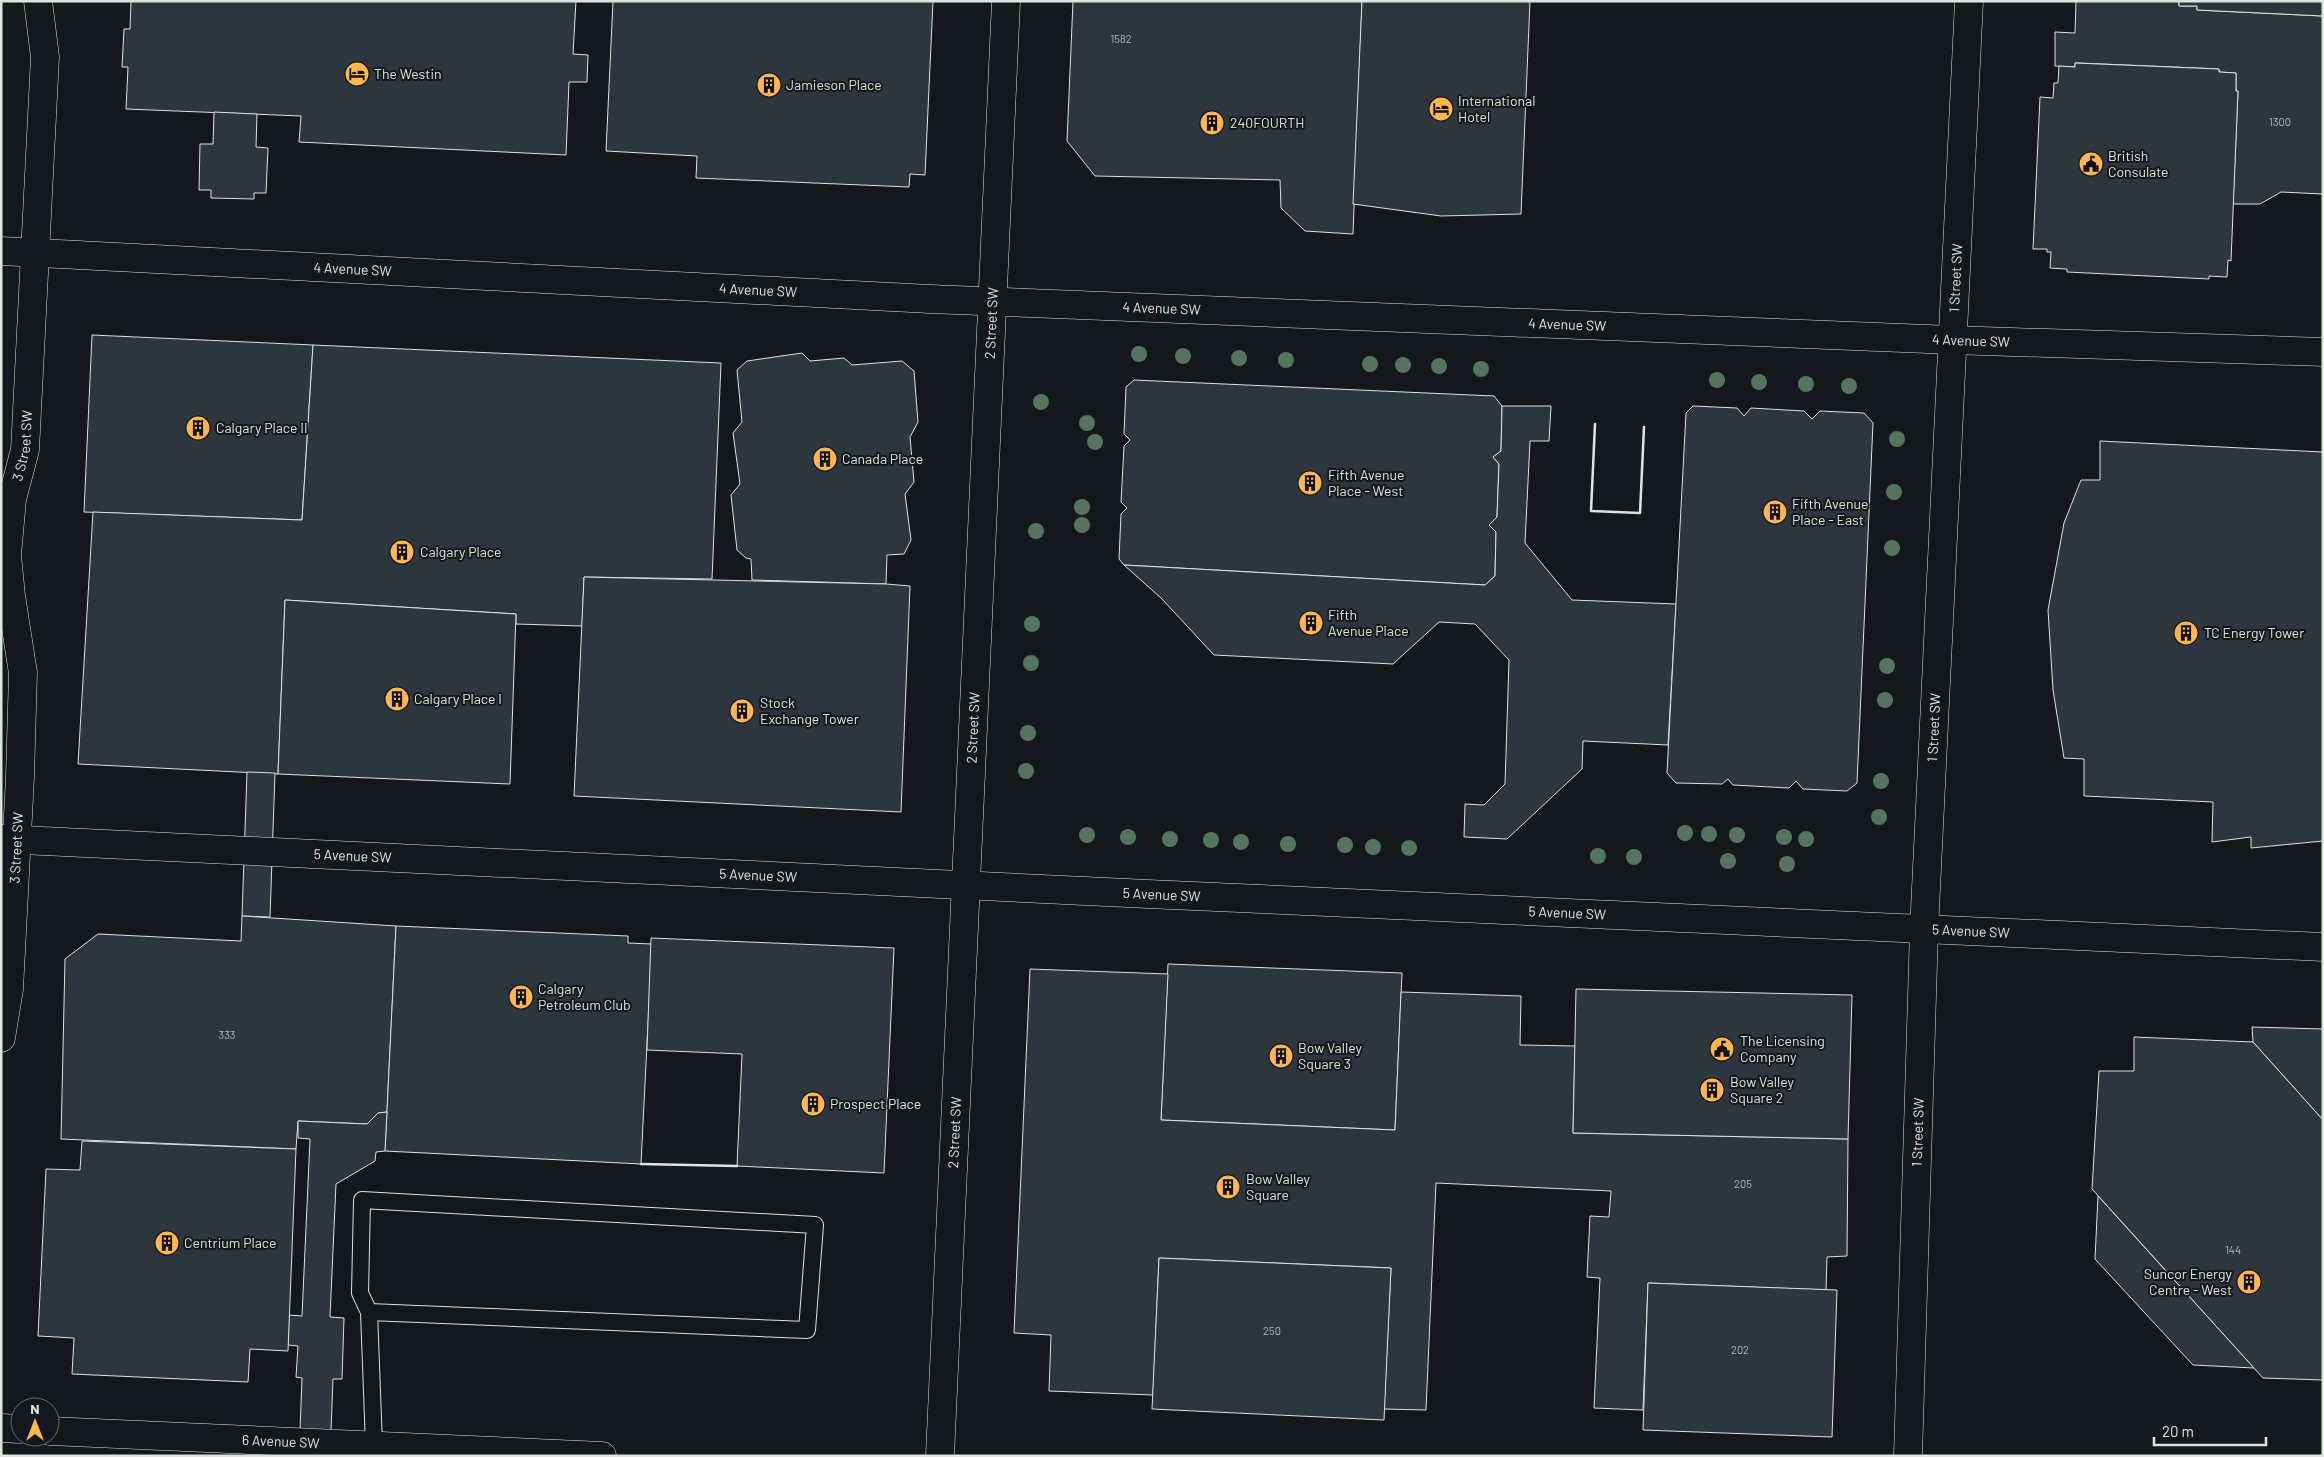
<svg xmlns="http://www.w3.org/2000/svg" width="2324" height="1457" font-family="Barlow,sans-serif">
	<rect width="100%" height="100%" fill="#14181c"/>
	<g fill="#2c363c" stroke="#d8e6dc">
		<path d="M 131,1 L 576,1 L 573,54 L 588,55 L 587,82 L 569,82 L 566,155 L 299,142 L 301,116 L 126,109 L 128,67 L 122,67 L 124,29 L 130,29 Z"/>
		<path d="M 613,1 L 933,1 L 925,175 L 910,174 L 909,187 L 696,178 L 697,156 L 606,151 Z"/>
		<path d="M 1073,1 L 1362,1 L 1353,234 L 1305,231 L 1281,208 L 1280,180 L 1095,176 L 1067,141 Z"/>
		<path d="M 1362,1 L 1530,1 L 1521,214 L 1441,216 L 1353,204 Z"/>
		<path d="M 2076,1 L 2179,1 L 2179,6 L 2197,6 L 2197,10 L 2323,16 L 2323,194 L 2281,192 L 2260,204 L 2233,204 L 2238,91 L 2236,91 L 2236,73 L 2219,72 L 2219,69 L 2079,63 L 2075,63 L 2075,67 L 2055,66 L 2055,32 L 2075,33 Z"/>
		<path d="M 2179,1 L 2323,1 L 2323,16 L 2197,10 L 2197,6 L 2179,6 Z"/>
		<path d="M 2075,63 L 2219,69 L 2219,72 L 2236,73 L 2236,91 L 2238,91 L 2231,261 L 2228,260 L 2227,277 L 2209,276 L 2209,279 L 2067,272 L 2067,269 L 2050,268 L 2051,252 L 2047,252 L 2047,249 L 2033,249 L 2040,97 L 2053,98 L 2054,83 L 2058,83 L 2059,66 L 2075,67 Z"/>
		<path d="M 214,112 L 257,114 L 256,147 L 268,148 L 266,193 L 254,193 L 254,199 L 211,198 L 211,190 L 199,190 L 200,144 L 213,144 Z"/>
		<path d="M 92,335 L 313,345 L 302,520 L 84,512 Z"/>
		<path d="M 313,345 L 721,363 L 712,579 L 584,577 L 582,626 L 516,624 L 516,614 L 285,600 L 278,774 L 78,764 L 93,512 L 302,520 Z"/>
		<path d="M 802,353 L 810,361 L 844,358 L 852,365 L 902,361 L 914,371 L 918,422 L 910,437 L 914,482 L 905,494 L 911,540 L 904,554 L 887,555 L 886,584 L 752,580 L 751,559 L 746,558 L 737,550 L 731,495 L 740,484 L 733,433 L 742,422 L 737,370 L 747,361 Z"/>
		<path d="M 1134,380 L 1494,396 L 1502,406 L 1501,451 L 1493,457 L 1499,464 L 1497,517 L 1489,525 L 1496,532 L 1495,576 L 1485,585 L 1124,565 L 1119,559 L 1121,514 L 1127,508 L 1121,502 L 1124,446 L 1130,440 L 1124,434 L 1126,387 Z"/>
		<path d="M 1502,406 L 1551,406 L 1549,441 L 1530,441 L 1525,543 L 1572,600 L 1676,604 L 1668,745 L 1583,741 L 1582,769 L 1507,839 L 1464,837 L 1465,804 L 1484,805 L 1505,784 L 1509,660 L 1475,624 L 1439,622 L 1393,664 L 1214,655 L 1161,598 L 1124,565 L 1485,585 L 1495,576 L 1496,532 L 1489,525 L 1497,517 L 1499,464 L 1493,457 L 1501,451 Z"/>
		<path d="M 1693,406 L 1737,408 L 1744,416 L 1751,408 L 1804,411 L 1812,419 L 1820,411 L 1864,413 L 1873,423 L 1857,783 L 1847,791 L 1803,789 L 1796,781 L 1789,788 L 1733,785 L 1728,779 L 1722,784 L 1676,783 L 1667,773 L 1686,413 Z"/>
		<path d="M 2100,441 L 2323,452 L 2323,841 L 2251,848 L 2251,837 L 2212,842 L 2213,802 L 2084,796 L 2084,759 L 2064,758 L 2053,690 L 2048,610 L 2064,523 L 2081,480 L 2100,480 Z"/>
		<path d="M 584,577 L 886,584 L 910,586 L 901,812 L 574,796 Z"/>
		<path d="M 285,600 L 516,614 L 510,784 L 278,774 Z"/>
		<path d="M 247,772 L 275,773 L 270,917 L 242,916 Z"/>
		<path d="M 242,916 L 396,926 L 387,1112 L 378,1113 L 367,1124 L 298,1121 L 296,1149 L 61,1139 L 65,959 L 98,934 L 241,941 Z"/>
		<path d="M 396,926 L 628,936 L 628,943 L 652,944 L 641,1164 L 385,1151 Z"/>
		<path d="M 651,938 L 894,948 L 884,1173 L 737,1166 L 742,1054 L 647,1050 Z"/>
		<path d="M 1168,964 L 1402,973 L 1395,1130 L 1161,1120 Z"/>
		<path d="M 1030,969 L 1168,974 L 1161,1120 L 1395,1130 L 1401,992 L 1521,996 L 1520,1045 L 1575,1046 L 1573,1133 L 1848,1139 L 1847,1256 L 1827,1257 L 1826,1290 L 1648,1283 L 1643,1410 L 1594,1408 L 1600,1278 L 1587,1277 L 1590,1216 L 1609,1217 L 1611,1191 L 1436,1183 L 1426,1410 L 1384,1409 L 1391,1268 L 1159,1258 L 1153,1395 L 1049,1391 L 1051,1335 L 1014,1333 Z"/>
		<path d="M 1576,989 L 1852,995 L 1848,1139 L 1573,1133 Z"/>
		<path d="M 2252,1027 L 2323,1029 L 2323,1120 L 2253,1042 Z"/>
		<path d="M 2134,1037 L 2253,1042 L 2323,1120 L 2323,1380 L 2263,1378 L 2092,1189 L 2099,1071 L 2134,1071 Z"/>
		<path d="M 387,1112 L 385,1151 L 376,1152 L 375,1161 L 336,1184 L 330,1317 L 344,1318 L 342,1379 L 333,1379 L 330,1456 L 299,1456 L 302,1378 L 296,1377 L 298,1346 L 288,1345 L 289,1315 L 302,1316 L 310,1139 L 298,1138 L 298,1121 L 367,1124 L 378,1113 Z"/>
		<path d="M 82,1141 L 296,1149 L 288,1351 L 250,1349 L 248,1382 L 72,1374 L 74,1338 L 38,1336 L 46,1169 L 80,1170 Z"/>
		<path d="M 2098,1196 L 2254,1368 L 2193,1365 L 2095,1259 Z"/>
		<path d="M 1159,1258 L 1391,1268 L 1384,1420 L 1152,1409 Z"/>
		<path d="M 1648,1283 L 1837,1290 L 1832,1437 L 1643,1430 Z"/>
	</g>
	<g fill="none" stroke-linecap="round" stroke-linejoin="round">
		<defs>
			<path id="lane" d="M 369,1312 L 807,1330 L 815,1225 L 362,1200 L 360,1293 L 369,1312 L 374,1445"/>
			<g id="street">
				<path id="s1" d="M 1,1038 L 9,989 L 20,777 L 23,673 L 11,596 L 7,555 L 12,499 L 25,450 L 45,57 L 38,1"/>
				<path id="s2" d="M 940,1456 L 1006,1"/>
			</g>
			<g id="secondary">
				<path id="s3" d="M 1,251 L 930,299 L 1952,340 L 2323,352"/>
				<path id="s4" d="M 1,839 L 1148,894 L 2323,947"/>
				<path d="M 1,1428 L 20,1429"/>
				<path id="s5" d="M 50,1431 L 602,1456"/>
				<path id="s6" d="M 1908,1456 L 1924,930 L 1969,1"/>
			</g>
		</defs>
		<use href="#lane" stroke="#d8e6dc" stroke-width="18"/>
		<use href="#street" stroke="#d8e6dc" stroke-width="29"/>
		<use href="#secondary" stroke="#d8e6dc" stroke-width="29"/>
		<use href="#lane" stroke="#14181c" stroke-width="16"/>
		<use href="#street" stroke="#14181c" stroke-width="28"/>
		<use href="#secondary" stroke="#14181c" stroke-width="28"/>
		<g stroke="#d8e6dc" stroke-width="2.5">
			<path d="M 1595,424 L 1591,511 L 1640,513 L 1644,427"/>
			<path d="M 641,1164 L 737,1166"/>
		</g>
	</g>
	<g fill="#55745f">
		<circle cx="1139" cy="354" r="8"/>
		<circle cx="1183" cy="356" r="8"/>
		<circle cx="1239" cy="358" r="8"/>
		<circle cx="1286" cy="360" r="8"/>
		<circle cx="1370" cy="364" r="8"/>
		<circle cx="1403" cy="365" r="8"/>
		<circle cx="1439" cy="366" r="8"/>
		<circle cx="1481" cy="369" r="8"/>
		<circle cx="1717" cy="380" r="8"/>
		<circle cx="1759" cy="382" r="8"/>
		<circle cx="1806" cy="384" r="8"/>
		<circle cx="1849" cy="386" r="8"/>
		<circle cx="1041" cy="402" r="8"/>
		<circle cx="1087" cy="423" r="8"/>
		<circle cx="1897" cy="439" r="8"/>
		<circle cx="1095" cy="442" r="8"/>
		<circle cx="1894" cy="492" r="8"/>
		<circle cx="1082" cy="507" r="8"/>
		<circle cx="1082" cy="525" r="8"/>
		<circle cx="1036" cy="531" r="8"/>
		<circle cx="1892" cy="548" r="8"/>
		<circle cx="1032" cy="624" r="8"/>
		<circle cx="1031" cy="663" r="8"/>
		<circle cx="1887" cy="666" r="8"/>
		<circle cx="1885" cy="700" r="8"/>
		<circle cx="1028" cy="733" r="8"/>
		<circle cx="1026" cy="771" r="8"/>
		<circle cx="1881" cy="781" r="8"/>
		<circle cx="1879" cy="817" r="8"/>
		<circle cx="1685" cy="833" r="8"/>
		<circle cx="1709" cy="834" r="8"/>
		<circle cx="1087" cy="835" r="8"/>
		<circle cx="1737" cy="835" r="8"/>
		<circle cx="1128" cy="837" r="8"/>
		<circle cx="1784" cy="837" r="8"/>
		<circle cx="1170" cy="839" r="8"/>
		<circle cx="1806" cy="839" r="8"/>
		<circle cx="1211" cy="840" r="8"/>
		<circle cx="1241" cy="842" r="8"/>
		<circle cx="1288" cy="844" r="8"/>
		<circle cx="1345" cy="845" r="8"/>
		<circle cx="1373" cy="847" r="8"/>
		<circle cx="1409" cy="848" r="8"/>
		<circle cx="1598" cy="856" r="8"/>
		<circle cx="1634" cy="857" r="8"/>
		<circle cx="1728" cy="861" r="8"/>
		<circle cx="1787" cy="864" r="8"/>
	</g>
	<defs>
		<symbol id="hotel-disc" viewBox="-11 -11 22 22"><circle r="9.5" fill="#ffb74d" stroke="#14181c"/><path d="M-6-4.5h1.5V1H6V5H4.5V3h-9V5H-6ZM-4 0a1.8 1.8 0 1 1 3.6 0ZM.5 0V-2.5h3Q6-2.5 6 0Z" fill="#111"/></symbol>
		<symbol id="building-disc" viewBox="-11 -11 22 22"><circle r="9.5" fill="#ffb74d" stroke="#14181c"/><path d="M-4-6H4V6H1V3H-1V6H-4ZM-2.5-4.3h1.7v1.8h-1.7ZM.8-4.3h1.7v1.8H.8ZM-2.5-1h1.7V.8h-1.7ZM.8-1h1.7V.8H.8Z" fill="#111"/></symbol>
		<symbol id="civic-disc" viewBox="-11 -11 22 22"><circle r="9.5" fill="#ffb74d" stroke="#14181c"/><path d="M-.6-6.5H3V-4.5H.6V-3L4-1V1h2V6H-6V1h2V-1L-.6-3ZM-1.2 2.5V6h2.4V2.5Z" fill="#111"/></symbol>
	</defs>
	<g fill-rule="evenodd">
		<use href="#hotel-disc" x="343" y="60" width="28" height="28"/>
		<use href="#building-disc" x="755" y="71" width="28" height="28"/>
		<use href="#hotel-disc" x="1427" y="95" width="28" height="28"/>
		<use href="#building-disc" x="1198" y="109" width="28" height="28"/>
		<use href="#civic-disc" x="2077" y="150" width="28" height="28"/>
		<use href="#building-disc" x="184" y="414" width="28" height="28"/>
		<use href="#building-disc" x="811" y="445" width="28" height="28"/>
		<use href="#building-disc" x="1296" y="469" width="28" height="28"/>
		<use href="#building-disc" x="1761" y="498" width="28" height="28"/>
		<use href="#building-disc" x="388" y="538" width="28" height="28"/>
		<use href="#building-disc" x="1297" y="609" width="28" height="28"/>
		<use href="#building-disc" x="2172" y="619" width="28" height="28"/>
		<use href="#building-disc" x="383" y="685" width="28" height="28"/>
		<use href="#building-disc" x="728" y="697" width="28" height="28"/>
		<use href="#building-disc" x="507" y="983" width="28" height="28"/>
		<use href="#civic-disc" x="1708" y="1035" width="28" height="28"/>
		<use href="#building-disc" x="1267" y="1042" width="28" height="28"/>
		<use href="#building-disc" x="1698" y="1076" width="28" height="28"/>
		<use href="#building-disc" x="799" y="1090" width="28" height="28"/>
		<use href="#building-disc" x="1214" y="1173" width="28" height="28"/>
		<use href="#building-disc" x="153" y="1229" width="28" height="28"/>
		<use href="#building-disc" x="2235" y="1268" width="28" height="28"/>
	</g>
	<g text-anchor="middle" stroke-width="4" stroke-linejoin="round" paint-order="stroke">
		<g font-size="11" fill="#adbab4">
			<text x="1121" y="43">1582</text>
			<text x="2280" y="126">1300</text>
			<text x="227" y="1039">333</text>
			<text x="1743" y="1188">205</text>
			<text x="2233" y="1254">144</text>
			<text x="1272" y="1335">250</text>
			<text x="1740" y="1354">202</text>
		</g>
		<g font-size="14" fill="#d8e6dc" stroke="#14181c" text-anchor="start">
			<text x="374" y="79">The Westin</text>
			<text x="786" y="90">Jamieson Place</text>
			<text x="1458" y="106">International<tspan x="1458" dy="16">Hotel</tspan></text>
			<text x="1230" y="128">240FOURTH</text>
			<text x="2108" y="161">British<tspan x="2108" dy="16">Consulate</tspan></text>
			<text x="216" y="433">Calgary Place II</text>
			<text x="842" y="464">Canada Place</text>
			<text x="1328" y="480">Fifth Avenue<tspan x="1328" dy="16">Place - West</tspan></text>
			<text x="1792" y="509">Fifth Avenue<tspan x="1792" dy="16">Place - East</tspan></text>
			<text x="420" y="557">Calgary Place</text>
			<text x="1328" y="620">Fifth<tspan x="1328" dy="16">Avenue Place</tspan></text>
			<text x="2204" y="638">TC Energy Tower</text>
			<text x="414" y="704">Calgary Place I</text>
			<text x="760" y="708">Stock<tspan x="760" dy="16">Exchange Tower</tspan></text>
			<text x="538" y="994">Calgary<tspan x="538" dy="16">Petroleum Club</tspan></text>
			<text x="1740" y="1046">The Licensing<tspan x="1740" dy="16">Company</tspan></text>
			<text x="1298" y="1053">Bow Valley<tspan x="1298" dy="16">Square 3</tspan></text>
			<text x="1730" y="1087">Bow Valley<tspan x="1730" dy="16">Square 2</tspan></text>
			<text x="830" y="1109">Prospect Place</text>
			<text x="1246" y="1184">Bow Valley<tspan x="1246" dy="16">Square</tspan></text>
			<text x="184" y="1248">Centrium Place</text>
			<text x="2232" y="1279" text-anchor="end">Suncor Energy<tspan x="2232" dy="16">Centre - West</tspan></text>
		</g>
		<g font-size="14" fill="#d8e6dc" stroke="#14181c">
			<text dy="5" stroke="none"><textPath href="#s3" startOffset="352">4 Avenue SW</textPath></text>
			<text dy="5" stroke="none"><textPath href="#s6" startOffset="1179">1 Street SW</textPath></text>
			<text dy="5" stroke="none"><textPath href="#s3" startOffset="758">4 Avenue SW</textPath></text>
			<text dy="5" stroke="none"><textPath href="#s3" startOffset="1162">4 Avenue SW</textPath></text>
			<text dy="5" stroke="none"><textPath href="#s2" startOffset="1134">2 Street SW</textPath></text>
			<text dy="5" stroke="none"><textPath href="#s3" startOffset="1568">4 Avenue SW</textPath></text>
			<text dy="5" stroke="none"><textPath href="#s3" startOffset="1972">4 Avenue SW</textPath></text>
			<text dy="5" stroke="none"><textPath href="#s1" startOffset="596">3 Street SW</textPath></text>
			<text dy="5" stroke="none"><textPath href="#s2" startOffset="729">2 Street SW</textPath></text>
			<text dy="5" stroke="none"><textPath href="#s6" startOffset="729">1 Street SW</textPath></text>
			<text dy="5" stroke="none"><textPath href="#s1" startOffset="191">3 Street SW</textPath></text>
			<text dy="5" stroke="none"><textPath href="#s4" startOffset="352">5 Avenue SW</textPath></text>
			<text dy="5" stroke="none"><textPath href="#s4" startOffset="758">5 Avenue SW</textPath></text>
			<text dy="5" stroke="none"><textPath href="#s4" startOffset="1162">5 Avenue SW</textPath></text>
			<text dy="5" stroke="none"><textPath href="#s4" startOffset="1568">5 Avenue SW</textPath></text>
			<text dy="5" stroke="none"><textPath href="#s4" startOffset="1972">5 Avenue SW</textPath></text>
			<text dy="5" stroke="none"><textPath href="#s2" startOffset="324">2 Street SW</textPath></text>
			<text dy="5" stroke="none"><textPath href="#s6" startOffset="324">1 Street SW</textPath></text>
			<text dy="5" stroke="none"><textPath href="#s5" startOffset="231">6 Avenue SW</textPath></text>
		</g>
	</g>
	<rect width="2324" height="1457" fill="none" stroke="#d8e6dc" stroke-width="5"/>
	<g transform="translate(35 1422)"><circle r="24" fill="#14181c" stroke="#626a69"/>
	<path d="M0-4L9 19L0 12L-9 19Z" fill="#ffb74d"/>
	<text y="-8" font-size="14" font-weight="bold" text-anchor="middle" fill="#d8e6dc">N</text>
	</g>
	<path d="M2154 1437v8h112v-8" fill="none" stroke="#d8e6dc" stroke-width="2.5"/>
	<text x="2162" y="1437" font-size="15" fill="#d8e6dc" stroke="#14181c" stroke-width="4" paint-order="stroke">20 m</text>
</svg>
